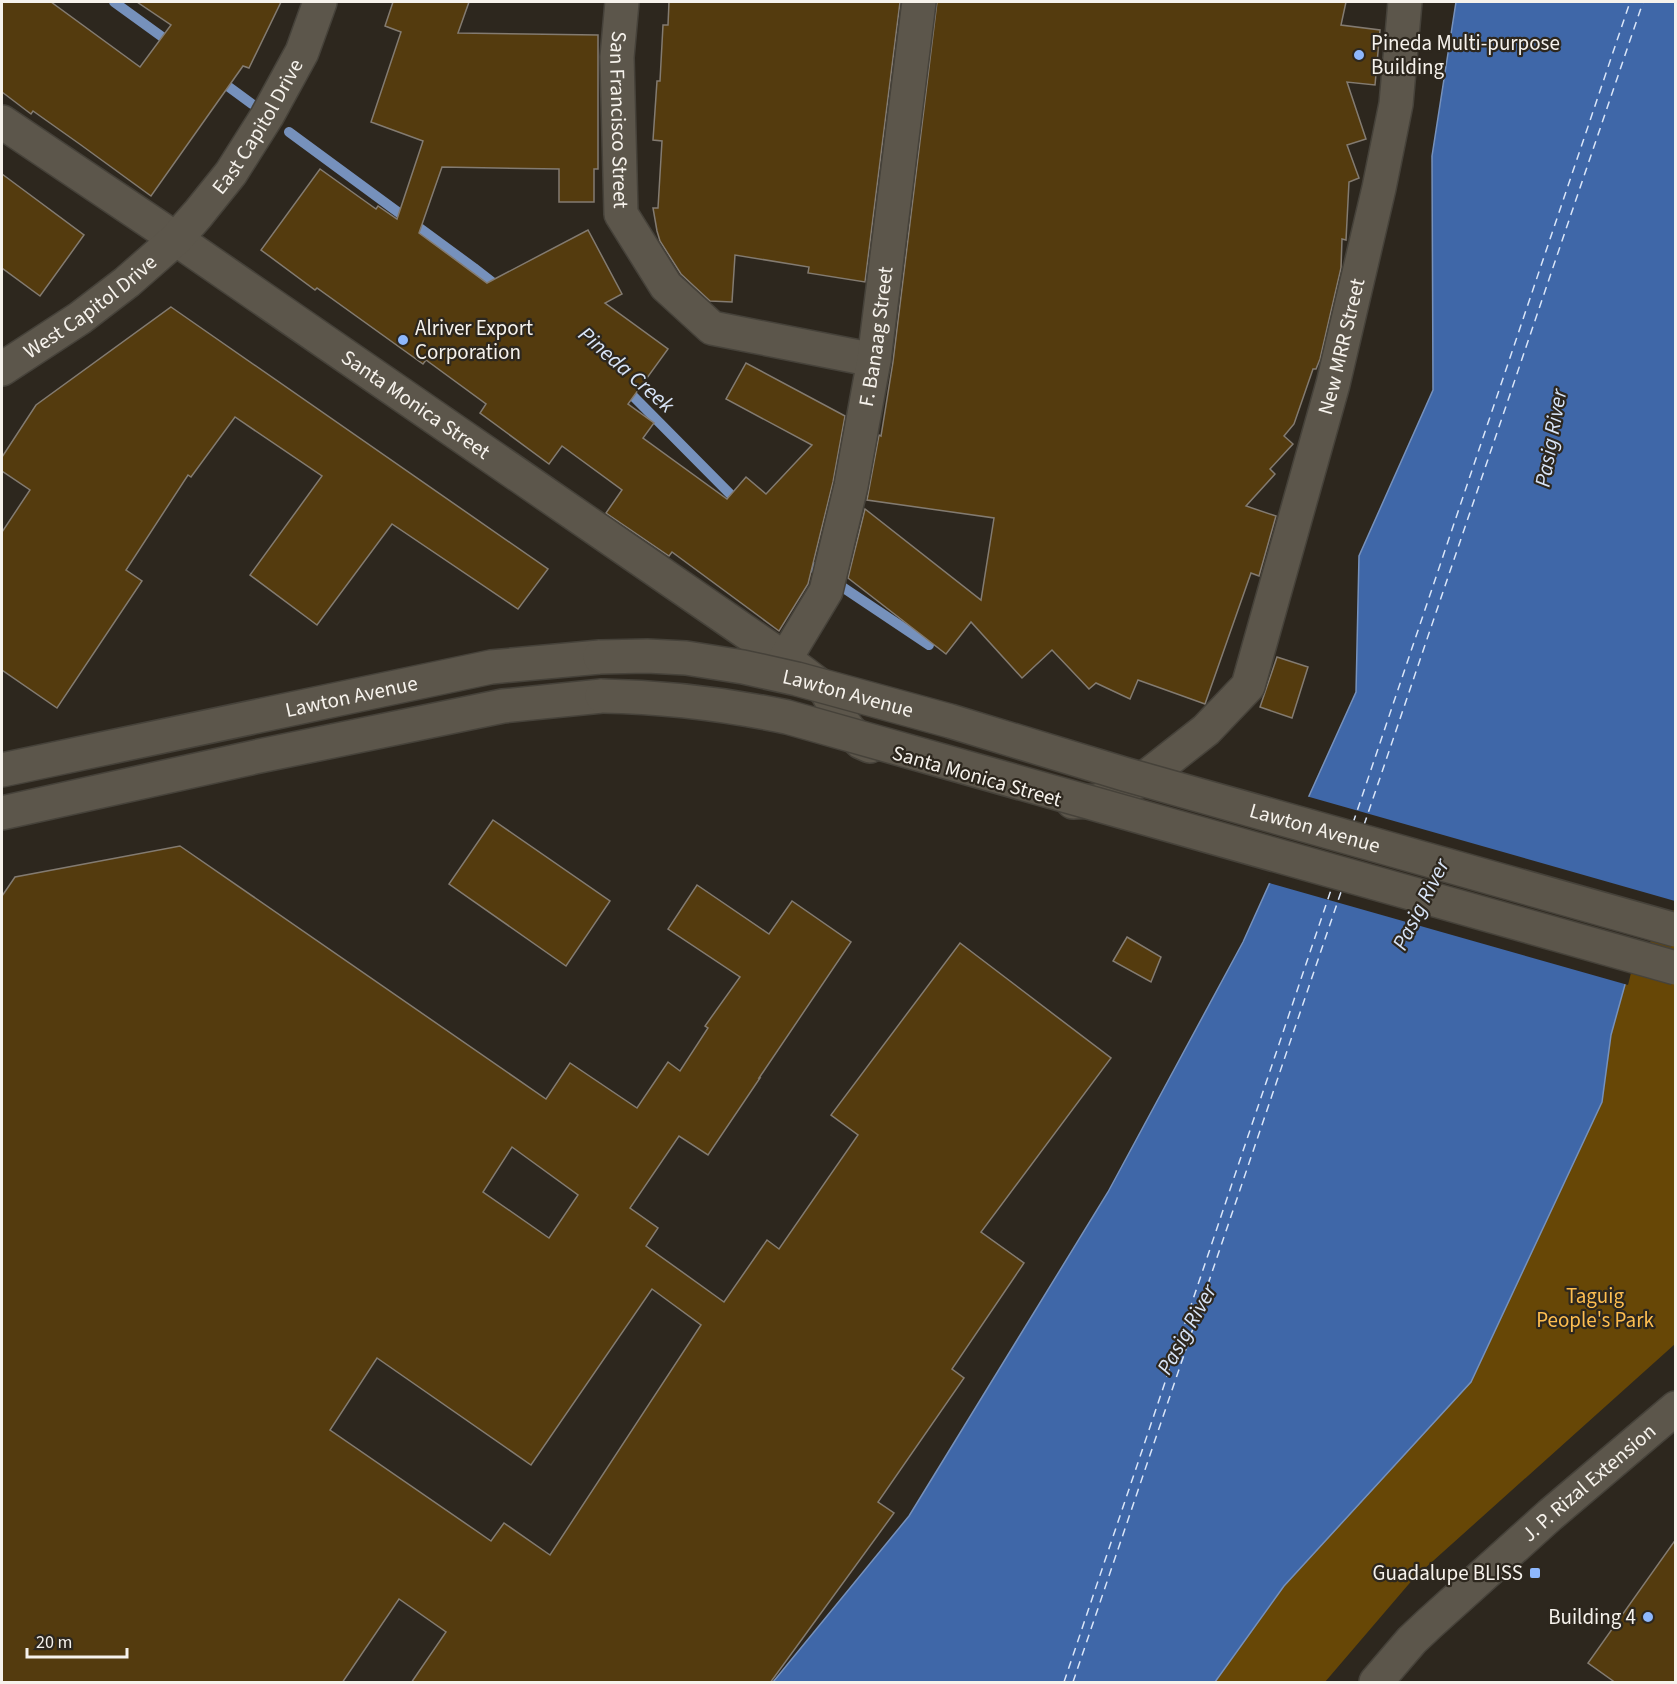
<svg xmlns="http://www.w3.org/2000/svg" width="1677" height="1684" font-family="'Source Sans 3',sans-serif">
	<rect width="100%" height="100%" fill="#2d271e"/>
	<path fill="#674706" d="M 1675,903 L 1675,1344 L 1414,1578 L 1325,1682 L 1215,1682 L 1284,1586 L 1602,1102 L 1611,1035 L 1631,963 Z"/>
	<path fill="#3f67a8" stroke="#7691bc" stroke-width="1.5" d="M 1456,2 L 1675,2 L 1675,903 L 1631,963 L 1611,1035 L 1602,1102 L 1471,1382 L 1284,1586 L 1215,1682 L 773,1682 L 909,1516 L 1108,1192 L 1243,942 L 1356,692 L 1359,556 L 1433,390 L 1432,156 Z"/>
	<path fill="#2d271e" d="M 1306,796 L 1675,901 L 1676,907 L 1633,965 L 1628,985 L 1266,882 Z"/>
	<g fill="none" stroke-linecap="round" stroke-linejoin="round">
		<g stroke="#7691bc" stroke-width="10">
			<path d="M 114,2 L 172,44"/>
			<path d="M 218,79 L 252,104"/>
			<path d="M 289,132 L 474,268 L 501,289"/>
			<path d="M 623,388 L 633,396 L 739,503"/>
			<path d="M 802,560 L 929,645"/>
		</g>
		<g stroke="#d9e5f8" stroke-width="1.5" stroke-dasharray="8 6" stroke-linecap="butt">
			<path d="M 1353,823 L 1630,2"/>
			<path d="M 1364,825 L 1643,2"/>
			<path d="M 1064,1682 L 1332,887"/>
			<path d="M 1073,1682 L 1342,889"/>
		</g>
	</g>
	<g fill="#543b0e" stroke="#837b71" stroke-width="1.5" fill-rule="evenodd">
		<path d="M 2,2 L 51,2 L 140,67 L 171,25 L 137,2 L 281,2 L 249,68 L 243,66 L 151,196 L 81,145 L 33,111 L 31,114 L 2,92 Z"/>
		<path d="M 393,2 L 469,2 L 458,33 L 598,35 L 598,169 L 594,169 L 594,202 L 559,202 L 559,169 L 442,167 L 419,233 L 487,283 L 588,230 L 622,294 L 605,303 L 668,349 L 628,404 L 654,423 L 643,438 L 727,499 L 746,477 L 766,494 L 812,445 L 726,399 L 746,363 L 845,416 L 833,482 L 808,584 L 779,631 L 672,552 L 669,556 L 606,513 L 622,490 L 562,446 L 549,464 L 480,413 L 486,404 L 426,360 L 423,364 L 317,288 L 315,290 L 261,250 L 320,169 L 376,209 L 378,206 L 397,219 L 423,141 L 371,122 L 401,32 L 385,26 Z"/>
		<path d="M 669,2 L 900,2 L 865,282 L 808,273 L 809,267 L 735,255 L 732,302 L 710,301 L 681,274 L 660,241 L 657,231 L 653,208 L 658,208 L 662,141 L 653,140 L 657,81 L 660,81 L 663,25 L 668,25 Z"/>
		<path d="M 937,2 L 1346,2 L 1341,25 L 1380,30 L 1375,85 L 1347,82 L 1366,139 L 1347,145 L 1359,178 L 1349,182 L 1346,240 L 1342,239 L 1341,268 L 1320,359 L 1316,369 L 1313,369 L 1294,424 L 1284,436 L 1293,444 L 1270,469 L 1275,474 L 1246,506 L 1276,516 L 1259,576 L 1251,573 L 1205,704 L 1138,680 L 1130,699 L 1096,683 L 1089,689 L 1052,650 L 1022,678 L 971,622 L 946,654 L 848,578 L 865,509 L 981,600 L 994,518 L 867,500 L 879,435 L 881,436 L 893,362 Z"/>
		<path d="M 2,174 L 84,235 L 40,296 L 2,268 Z"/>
		<path d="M 171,307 L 548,569 L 518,609 L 392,524 L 317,625 L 250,575 L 322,476 L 235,417 L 191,477 L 188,475 L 126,570 L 142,581 L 57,708 L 2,670 L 2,532 L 30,490 L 2,471 L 2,457 L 36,405 Z"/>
		<path d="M 1277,657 L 1308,667 L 1292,718 L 1260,707 Z"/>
		<path d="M 493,820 L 610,901 L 566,966 L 449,884 Z"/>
		<path d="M 180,846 L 546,1099 L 570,1063 L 637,1108 L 668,1062 L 680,1071 L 708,1028 L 705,1026 L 740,977 L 668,929 L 697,885 L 769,934 L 792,901 L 851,942 L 759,1078 L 760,1078 L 708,1155 L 679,1136 L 630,1208 L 658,1228 L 646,1246 L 724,1302 L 767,1240 L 779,1249 L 858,1135 L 831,1115 L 960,943 L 1111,1058 L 981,1232 L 1024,1263 L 952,1369 L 964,1378 L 878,1502 L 894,1513 L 770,1683 L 411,1683 L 446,1632 L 399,1599 L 342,1683 L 2,1683 L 2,896 L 15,877 ZM 512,1147 L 578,1195 L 549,1238 L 483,1192 ZM 652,1289 L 701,1325 L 550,1555 L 504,1523 L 491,1541 L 330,1430 L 377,1358 L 531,1465 Z"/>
		<path d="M 1127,937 L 1161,957 L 1151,982 L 1113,961 Z"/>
		<path d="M 1676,1539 L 1676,1683 L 1616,1683 L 1588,1663 Z"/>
	</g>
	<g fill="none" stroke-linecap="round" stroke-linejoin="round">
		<defs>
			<g id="street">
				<path id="s1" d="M 622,2 L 617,57 L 621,214 L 666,286 L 712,328 L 874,360"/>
				<path id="s2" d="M 2,122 L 176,239 L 785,659 L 826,690 L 841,719 L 849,730 L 861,742 L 870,746"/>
				<path id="s3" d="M 785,659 L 826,591 L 851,486 L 874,360 L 919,2"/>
				<path id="s4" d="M 1073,802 L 1097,801 L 1114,795 L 1150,774 L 1206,730 L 1248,686 L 1333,384 L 1379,188 L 1396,104 L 1405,2"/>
			</g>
			<g id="secondary">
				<path id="s5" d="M 2,369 L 80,318 L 127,282 L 176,239 L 198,214 L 231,173 L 267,116 L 302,52 L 320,2"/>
				<path id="s6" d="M 2,770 L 491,667 L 600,657"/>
				<path d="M 2,813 L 255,757 L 503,706 L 602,696"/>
				<path id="s7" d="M 1376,1682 L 1412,1640 L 1429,1624 L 1550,1515 L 1676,1408"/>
			</g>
		</defs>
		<use href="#street" stroke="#46423a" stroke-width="36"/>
		<use href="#secondary" stroke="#46423a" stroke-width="36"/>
		<use href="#street" stroke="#5c564b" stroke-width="33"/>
		<use href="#secondary" stroke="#5c564b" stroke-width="33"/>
		<defs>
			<g id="secondary-bridge">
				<path id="s8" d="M 600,657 L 647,656 L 686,658 L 743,667 L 797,679 L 950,721 L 1124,774 L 1676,930"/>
				<path d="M 602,696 C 665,697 724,704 787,717 L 1676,968"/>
			</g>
		</defs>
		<use href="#secondary-bridge" stroke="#46423a" stroke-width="36" stroke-linecap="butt"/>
		<use href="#secondary-bridge" stroke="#5c564b" stroke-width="33"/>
	</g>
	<g fill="#8eb8fd" stroke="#2d271e" stroke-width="2">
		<circle cx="1359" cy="55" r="6"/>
		<circle cx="403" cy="340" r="6"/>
		<rect x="1529" y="1567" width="12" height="12" rx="3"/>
		<circle cx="1648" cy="1617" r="6"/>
	</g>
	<g text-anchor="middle" stroke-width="4.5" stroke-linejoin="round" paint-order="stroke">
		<g font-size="21" fill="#f6f2ec" stroke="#2d271e" text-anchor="start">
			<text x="1371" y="50">Pineda Multi-purpose<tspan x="1371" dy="24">Building</tspan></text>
			<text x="415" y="335">Alriver Export<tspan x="415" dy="24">Corporation</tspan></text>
			<text x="1523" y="1580" text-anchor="end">Guadalupe BLISS</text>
			<text x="1636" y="1624" text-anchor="end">Building 4</text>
		</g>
		<g font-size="21" fill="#f6f2ec" stroke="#2d271e">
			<text dy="7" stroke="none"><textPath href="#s1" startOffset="118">San Francisco Street</textPath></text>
			<text dy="7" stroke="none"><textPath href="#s5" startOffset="357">East Capitol Drive</textPath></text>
			<text dy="7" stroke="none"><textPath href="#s5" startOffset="108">West Capitol Drive</textPath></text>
			<text dy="7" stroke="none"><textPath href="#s3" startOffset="339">F. Banaag Street</textPath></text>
			<text dy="7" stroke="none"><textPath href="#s4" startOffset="568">New MRR Street</textPath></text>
			<text dy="7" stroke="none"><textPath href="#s2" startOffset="501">Santa Monica Street</textPath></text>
			<text dy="7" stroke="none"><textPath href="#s8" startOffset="252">Lawton Avenue</textPath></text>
			<text dy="7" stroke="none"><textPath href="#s6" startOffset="357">Lawton Avenue</textPath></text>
			<text transform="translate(977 776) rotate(16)" y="7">Santa Monica Street</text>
			<text dy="7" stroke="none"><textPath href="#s8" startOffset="738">Lawton Avenue</textPath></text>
			<text dy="7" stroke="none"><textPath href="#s7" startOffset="292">J. P. Rizal Extension</textPath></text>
		</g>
		<g font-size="21" fill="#febe50" stroke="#2d271e">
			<text x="1595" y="1303">Taguig<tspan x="1595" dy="24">People's Park</tspan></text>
		</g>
		<g font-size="22" font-style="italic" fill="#d9e5f8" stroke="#2d271e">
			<text transform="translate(627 369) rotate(41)" y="8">Pineda Creek</text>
			<text transform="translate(1550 438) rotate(-80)" y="8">Pasig River</text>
			<text transform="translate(1420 904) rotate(-63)" y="8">Pasig River</text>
			<text transform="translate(1186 1329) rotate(-61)" y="8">Pasig River</text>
		</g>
	</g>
	<rect width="1677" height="1684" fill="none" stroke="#f6f2ec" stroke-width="6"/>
	<path d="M27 1648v9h100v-9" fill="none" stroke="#f6f2ec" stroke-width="3"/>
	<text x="36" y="1648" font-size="18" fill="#f6f2ec" stroke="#2d271e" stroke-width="4.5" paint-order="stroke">20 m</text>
</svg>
